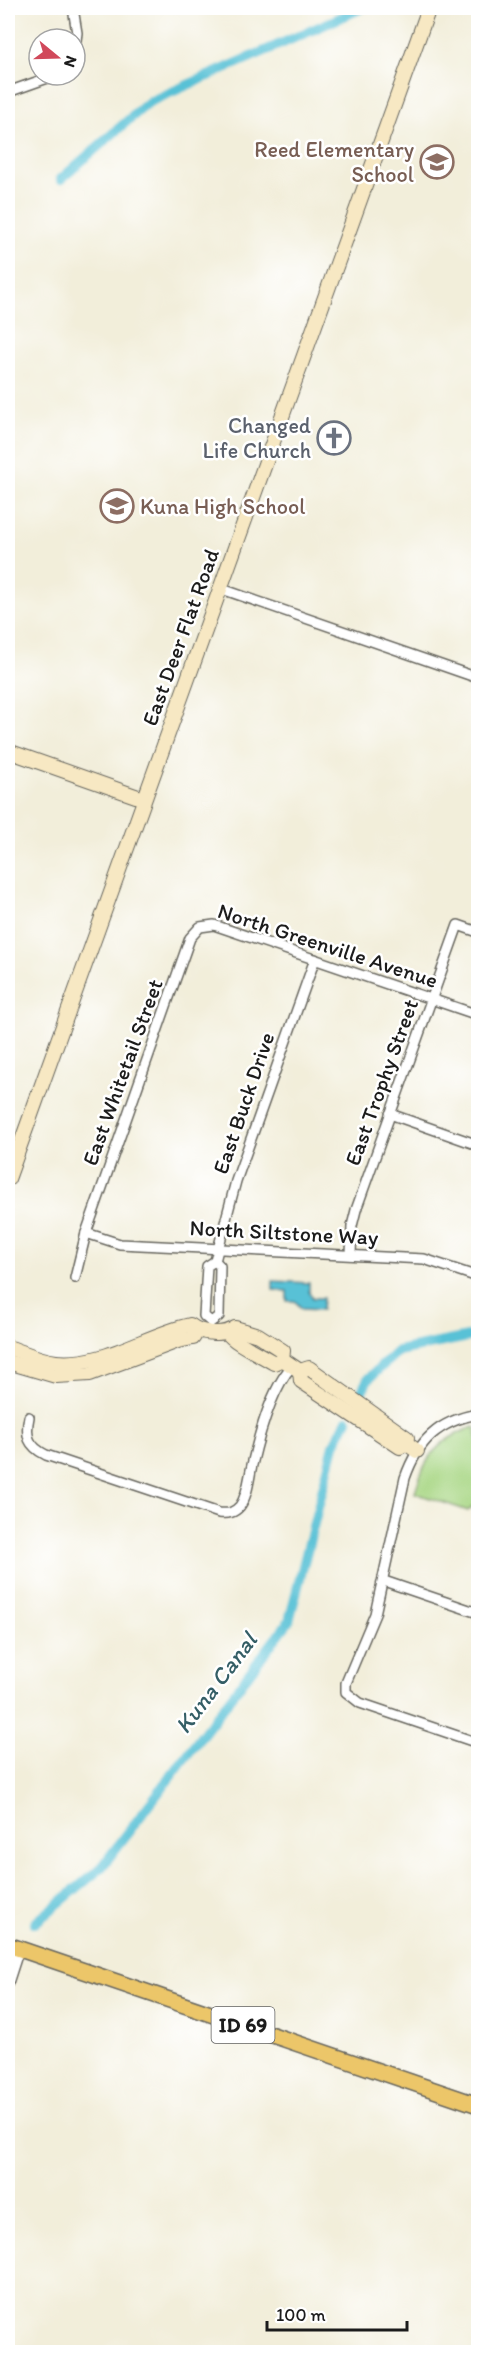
<svg xmlns="http://www.w3.org/2000/svg" width="486" height="2360" font-family="Itim,sans-serif">
	<rect width="100%" height="100%" fill="#fff"/>
	<filter id="ink" filterUnits="userSpaceOnUse"><feTurbulence type="fractalNoise" baseFrequency=".0167" numOctaves="2"/><feDisplacementMap in="SourceGraphic" scale="12" xChannelSelector="R" yChannelSelector="G"/><feConvolveMatrix kernelMatrix="1 2 1 2 8 2 1 2 1" color-interpolation-filters="sRGB"/></filter>
	<filter id="wash" filterUnits="userSpaceOnUse"><feTurbulence type="fractalNoise" baseFrequency=".008" numOctaves="4" result="noise"/><feDisplacementMap in="SourceGraphic" scale="24" xChannelSelector="R" yChannelSelector="G"/><feGaussianBlur stdDeviation="1.35" result="paint"/><feColorMatrix in="noise" values="0 0 0 0 0 0 0 0 0 0 0 0 0 0 0 0 0 1.4 0 .05"/><feComposite in="paint" operator="in"/></filter>
	<g filter="url(#wash)">
		<rect width="100%" height="100%" fill="#f2eeda"/>
		<path fill="#a9d785" stroke="#627a50" stroke-width="1.5" d="M 474,1427 L 476,1428 L 478,1446 L 478,1502 L 468,1511 L 415,1493 C 424,1457 438,1439 474,1427 Z"/>
		<path fill="#59c1d6" stroke="#3a6e79" stroke-width="1.5" d="M 273,1281 L 309,1283 L 309,1292 L 313,1298 L 323,1298 L 322,1310 L 302,1309 L 295,1301 L 287,1301 L 287,1291 L 273,1290 Z"/>
		<g fill="none" stroke-linecap="round" stroke-linejoin="round">
			<g stroke="#59c1d6" stroke-width="10">
				<path d="M 61,179 L 149,102 L 362,8"/>
				<path d="M 360,1395 L 368,1379 L 398,1351 L 478,1335"/>
				<path d="M 35,1923 L 101,1868 L 289,1621 L 334,1445 L 347,1420"/>
			</g>
		</g>
	</g>
	<g filter="url(#ink)">
		<g fill="none" stroke-linecap="round" stroke-linejoin="round">
			<defs>
				<g id="street">
					<path d="M 73,8 L 77,33 L 75,48"/>
					<path d="M 8,92 L 56,75"/>
					<path d="M 219,588 L 478,678"/>
					<path d="M 390,1114 L 478,1145"/>
					<path d="M 86,1233 L 120,1244 L 424,1259 L 478,1277"/>
					<path d="M 351,1255 L 352,1226 L 356,1210 L 458,925 L 478,932"/>
					<path d="M 215,1261 L 236,1181 L 315,959"/>
					<path d="M 215,1261 L 220,1266 L 219,1316 L 211,1322 L 204,1316 L 207,1266 Z"/>
					<path d="M 75,1278 L 86,1233 L 190,938 L 200,927 L 214,925 L 478,1015"/>
					<path d="M 478,1414 C 438,1421 418,1441 405,1478 L 375,1614 L 346,1683 L 346,1692 L 360,1703 L 478,1743"/>
					<path d="M 29,1417 C 25,1436 28,1446 46,1455 L 219,1513 C 228,1514 234,1513 240,1506 C 248,1495 249,1478 252,1465 C 259,1435 271,1389 292,1366"/>
					<path d="M 384,1581 L 478,1613"/>
					<path d="M 8,1983 L 19,1949"/>
				</g>
				<g id="secondary">
					<path d="M 8,751 L 144,799"/>
					<path d="M 8,1179 L 429,8"/>
					<path d="M 228,1333 C 233,1342 263,1356 274,1363 L 282,1359"/>
					<path d="M 8,1347 C 23,1352 39,1360 56,1362 C 103,1367 145,1335 190,1325 C 201,1334 223,1336 235,1328 L 258,1335 L 283,1351 L 282,1359"/>
					<path d="M 282,1359 L 300,1371 L 309,1368 L 407,1438 L 406,1443 L 417,1451"/>
					<path d="M 8,1362 L 56,1376 L 90,1374 L 178,1341 L 193,1338 L 197,1331"/>
					<path d="M 300,1371 L 301,1381 L 400,1447 L 406,1443"/>
				</g>
				<path id="primary" d="M 8,1945 L 478,2105"/>
			</defs>
			<use href="#street" stroke="#67665e" stroke-width="12"/>
			<use href="#secondary" stroke="#67665e" stroke-width="16"/>
			<use href="#primary" stroke="#67665e" stroke-width="18"/>
			<use href="#street" stroke="#fff" stroke-width="9"/>
			<use href="#secondary" stroke="#f7e8c3" stroke-width="14"/>
			<use href="#primary" stroke="#ecc669" stroke-width="15"/>
		</g>
	</g>
	<defs>
		<symbol id="school-ring" viewBox="-11 -11 22 22"><circle r="9.5" fill="#fff" stroke="#8d6e63" stroke-width="1.5"/><path d="M0-5L7-2L0 1L-7-2ZM-4 1L0 2.5L4 1V4Q0 6-4 4Z" fill="#8d6e63"/></symbol>
		<symbol id="church-ring" viewBox="-11 -11 22 22"><circle r="9.5" fill="#fff" stroke="#6b7280" stroke-width="1.5"/><path d="M-1.2-6h2.4v3.5h3.3v2.4h-3.3V6h-2.4V-.1h-3.3v-2.4h3.3Z" fill="#6b7280"/></symbol>
	</defs>
	<g fill-rule="evenodd">
		<use href="#school-ring" x="418" y="143" width="38" height="38"/>
		<use href="#church-ring" x="315" y="419" width="38" height="38"/>
		<use href="#school-ring" x="98" y="487" width="38" height="38"/>
	</g>
	<g text-anchor="middle" stroke-width="5" stroke-linejoin="round" paint-order="stroke">
		<rect fill="#fff" stroke="#606060" stroke-width="1.5" x="211.5" y="2007" width="63" height="36" rx="4.5"/>
		<g font-size="21" font-weight="bold" fill="#1c1c1c">
			<text x="243" y="2032">ID 69</text>
		</g>
		<g font-size="22" fill="#785e54" stroke="#fff" text-anchor="end">
			<text x="414" y="157">Reed Elementary<tspan x="414" dy="25">School</tspan></text>
			<text x="140" y="514" text-anchor="start">Kuna High School</text>
		</g>
		<g font-size="22" fill="#5b616d" stroke="#fff" text-anchor="end">
			<text x="311" y="433">Changed<tspan x="311" dy="25">Life Church</tspan></text>
		</g>
		<g font-size="22" fill="#1c1c1c" stroke="#fff">
			<text transform="translate(180 637) rotate(-70)" y="8">East Deer Flat Road</text>
			<text transform="translate(328 945) rotate(18)" y="8">North Greenville Avenue</text>
			<text transform="translate(122 1072) rotate(-70)" y="8">East Whitetail Street</text>
			<text transform="translate(381 1082) rotate(-70)" y="8">East Trophy Street</text>
			<text transform="translate(243 1103) rotate(-71)" y="8">East Buck Drive</text>
			<text transform="translate(284 1232) rotate(3)" y="8">North Siltstone Way</text>
		</g>
		<g font-size="24" font-style="italic" fill="#345e66" stroke="#fff">
			<text transform="translate(216 1683) rotate(-53)" y="8">Kuna Canal</text>
		</g>
	</g>
	<rect width="486" height="2360" fill="none" stroke="#fff" stroke-width="30"/>
	<g transform="translate(57 57) rotate(109)"><circle r="28" fill="#ffffff" stroke="#a4a4a4" stroke-width="1.5"/>
	<path d="M0-4.5L10 22L0 15L-10 22Z" fill="#d1495b"/>
	<text y="-9" font-size="16" font-weight="bold" text-anchor="middle" fill="#1c1c1c">N</text>
	</g>
	<path d="M267 2321v9h140v-9" fill="none" stroke="#1c1c1c" stroke-width="3"/>
	<text x="276" y="2321" font-size="18" fill="#1c1c1c" stroke="#ffffff" stroke-width="4.5" paint-order="stroke">100 m</text>
</svg>
